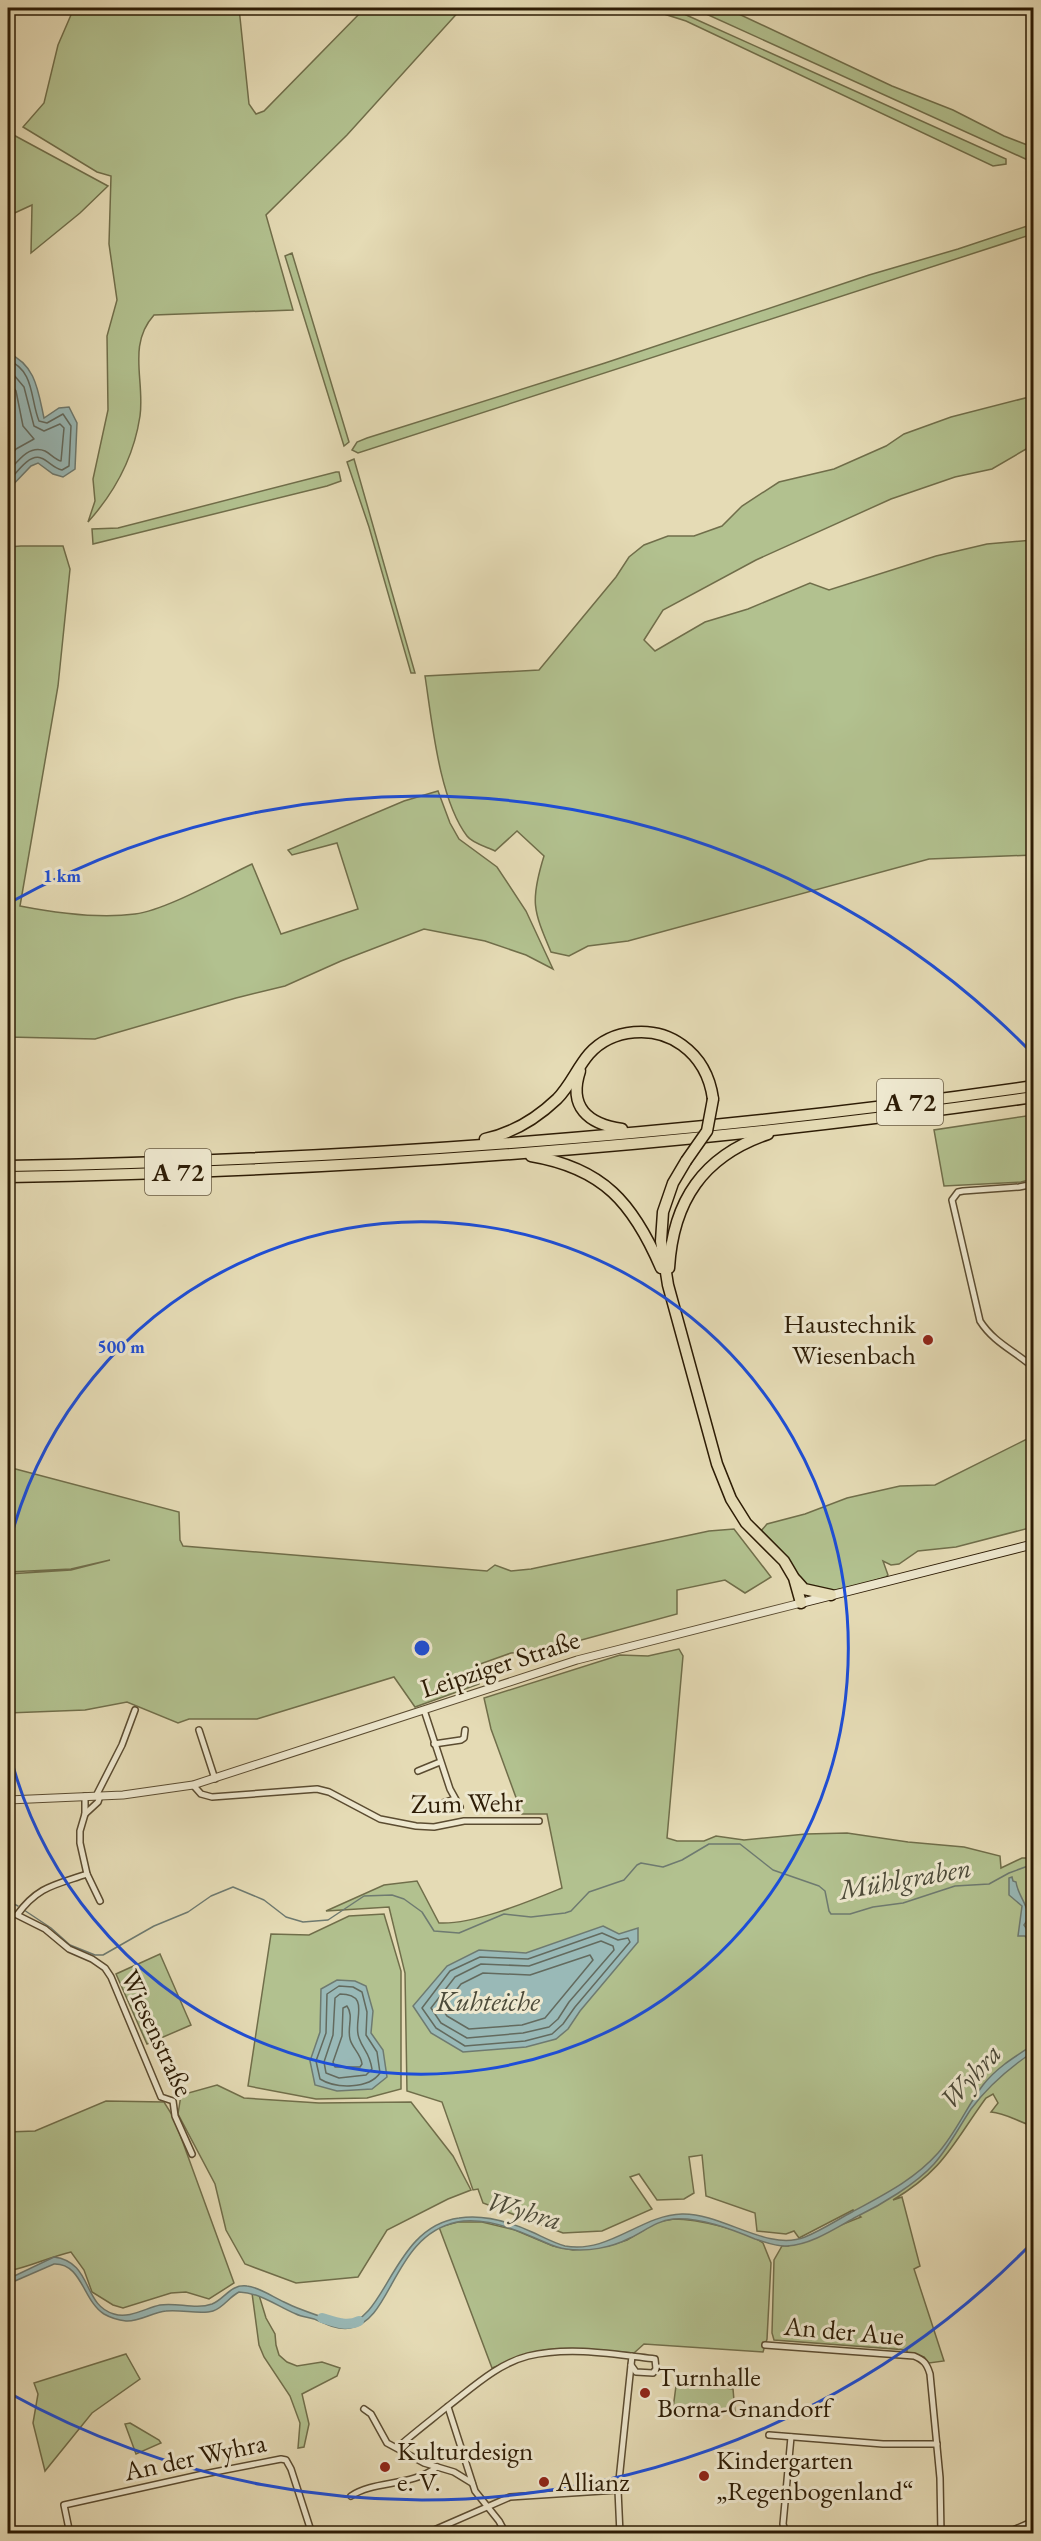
<svg xmlns="http://www.w3.org/2000/svg" width="1041" height="2541" font-family="'EB Garamond',serif">
	<rect width="100%" height="100%" fill="#e5dbb5"/>
	<filter id="stains"><feTurbulence type="fractalNoise" baseFrequency=".00333" numOctaves="4"/><feColorMatrix values="0 0 0 0 .2 0 0 0 0 .09 0 0 0 0 .02 0 0 0 .5 -.17"/></filter>
	<radialGradient id="worn" r=".72"><stop offset=".6" stop-color="#630" stop-opacity="0"/><stop offset="1" stop-color="#630" stop-opacity=".3"/></radialGradient>
	<g fill="#b2c18f" stroke="#706e4a" stroke-width="1.5">
		<path d="M 74,8 L 239,8 L 249,104 L 256,114 L 264,111 L 365,8 L 462,8 L 347,135 L 266,215 L 293,310 L 154,315 C 127,345 145,381 140,416 C 134,456 115,492 88,522 L 95,501 L 93,479 L 108,410 L 107,336 L 117,300 L 109,244 L 111,176 L 97,172 L 23,127 L 44,103 L 58,45 Z"/>
		<path d="M 656,8 L 669,8 L 684,14 L 1006,159 L 1006,164 L 993,166 L 686,21 L 664,14 Z"/>
		<path d="M 693,8 L 726,8 L 892,86 L 953,110 L 1004,136 L 1030,146 L 1030,161 Z"/>
		<path d="M 8,132 L 108,186 L 80,213 L 31,253 L 32,205 L 8,216 Z"/>
		<path d="M 1033,224 L 1033,234 L 358,453 L 352,450 L 357,442 L 367,438 L 605,363 L 869,275 L 958,249 Z"/>
		<path d="M 292,253 L 349,442 L 344,446 L 285,256 Z"/>
		<path d="M 1033,396 L 1033,445 L 992,469 L 955,477 L 891,499 L 756,560 L 663,610 L 644,640 L 655,651 L 705,622 L 748,609 L 810,583 L 829,590 L 936,556 L 987,544 L 1033,540 L 1033,855 L 929,859 L 628,941 L 588,946 L 569,956 L 551,952 C 533,910 530,901 544,856 L 517,831 L 495,851 C 487,847 472,843 467,836 C 439,799 432,721 425,676 L 539,670 L 616,577 L 629,557 L 644,545 L 668,536 L 694,536 L 722,526 L 742,506 L 779,482 L 834,469 L 886,446 L 904,434 L 951,417 Z"/>
		<path d="M 354,459 L 415,673 L 411,673 L 369,527 L 347,462 Z"/>
		<path d="M 336,472 L 339,472 L 341,481 L 327,486 L 93,544 L 92,529 L 118,528 Z"/>
		<path d="M 21,546 L 63,546 L 70,569 L 58,686 L 20,906 C 56,913 98,919 135,914 C 166,910 222,878 252,864 L 281,934 L 358,909 L 337,843 L 292,855 L 288,850 L 404,801 L 438,791 L 450,823 L 459,839 L 497,867 L 526,911 L 553,969 L 526,955 L 485,941 L 424,929 L 341,961 L 285,986 L 236,998 L 95,1039 L 8,1037 L 8,547 Z"/>
		<path d="M 1033,1115 L 1033,1179 L 1021,1182 L 944,1186 L 934,1130 Z"/>
		<path d="M 1033,1436 L 1033,1527 L 956,1547 L 918,1551 L 899,1564 L 891,1565 L 883,1561 L 888,1575 L 886,1577 C 864,1583 827,1599 805,1584 C 797,1579 794,1565 787,1558 C 780,1548 770,1540 761,1531 L 767,1524 L 805,1514 L 847,1498 L 900,1486 L 935,1485 Z"/>
		<path d="M 8,1467 L 179,1512 L 180,1540 L 183,1546 L 487,1571 L 495,1565 L 511,1571 L 531,1569 L 709,1531 L 734,1529 L 771,1577 L 745,1593 L 725,1580 L 677,1590 L 677,1614 L 541,1651 L 511,1653 L 480,1664 L 479,1684 L 415,1707 L 394,1677 L 257,1719 L 189,1719 L 178,1723 L 127,1702 L 85,1710 L 8,1713 L 8,1574 L 71,1570 L 110,1560 L 71,1569 L 8,1572 Z"/>
		<path d="M 679,1649 L 683,1656 L 667,1838 L 677,1841 L 704,1841 L 716,1836 L 744,1840 L 806,1834 L 847,1833 L 908,1842 L 964,1847 L 1000,1856 L 1001,1868 L 1022,1858 L 1033,1858 L 1033,2126 C 1018,2122 1006,2113 991,2112 L 998,2103 L 993,2094 L 986,2098 C 953,2143 945,2169 893,2200 L 902,2197 L 920,2266 L 914,2269 L 944,2361 L 929,2363 L 924,2357 L 907,2353 L 907,2350 L 774,2340 L 772,2333 L 774,2260 L 782,2246 L 788,2246 L 861,2217 L 853,2210 L 799,2238 L 794,2231 L 786,2234 L 757,2231 L 755,2213 L 706,2196 L 702,2155 L 689,2157 L 694,2193 L 684,2199 L 657,2200 L 639,2174 L 630,2177 L 652,2209 L 602,2231 L 563,2233 L 483,2203 L 478,2189 L 473,2190 L 442,2102 L 407,2091 L 405,1973 L 389,1907 L 326,1911 L 384,1885 L 417,1881 L 439,1923 C 473,1925 530,1901 562,1888 L 547,1814 L 522,1814 L 491,1729 L 484,1698 L 620,1655 L 648,1656 Z"/>
		<path d="M 384,1914 L 401,1971 L 401,2089 L 367,2098 L 316,2099 L 248,2086 L 271,1934 L 309,1935 L 349,1916 Z"/>
		<path d="M 160,1954 L 191,2025 L 147,2044 L 116,1974 Z"/>
		<path d="M 217,2085 L 244,2098 L 319,2103 L 411,2102 L 453,2156 L 471,2190 L 448,2199 L 387,2230 L 358,2277 L 296,2283 L 245,2264 L 226,2230 L 215,2184 L 178,2114 L 181,2095 Z"/>
		<path d="M 106,2101 L 164,2102 L 174,2118 L 234,2283 L 209,2299 L 186,2292 L 171,2293 L 123,2308 L 113,2305 L 92,2292 L 84,2270 L 71,2252 C 49,2257 30,2267 8,2271 L 8,2132 L 35,2131 Z"/>
		<path d="M 674,2219 C 697,2219 744,2230 763,2243 L 771,2263 L 767,2339 L 763,2352 L 644,2344 L 634,2353 C 605,2351 574,2346 545,2350 C 527,2353 510,2361 492,2368 L 439,2227 L 458,2222 L 482,2222 L 515,2230 L 553,2246 L 573,2250 L 608,2246 L 627,2240 L 657,2222 Z"/>
		<path d="M 252,2293 L 259,2295 L 266,2318 L 275,2334 L 276,2345 L 279,2355 L 287,2362 L 297,2366 L 322,2362 L 340,2368 L 337,2376 L 302,2394 L 309,2424 L 304,2447 L 298,2448 L 300,2423 L 290,2396 L 264,2357 L 259,2345 Z"/>
		<path d="M 126,2354 L 140,2379 L 92,2413 L 45,2471 L 33,2423 L 38,2394 L 34,2383 Z"/>
		<path d="M 677,2378 L 690,2379 L 697,2384 L 733,2389 L 735,2412 L 673,2409 Z"/>
		<path d="M 130,2423 L 159,2440 L 161,2443 L 136,2454 L 125,2424 Z"/>
	</g>
	<g fill="#99b9b7" stroke="#6e7a70" stroke-width="1.5">
		<path d="M 8,353 C 36,365 38,391 44,418 L 59,408 L 69,407 L 77,423 L 75,469 L 63,477 L 53,474 L 38,463 L 31,466 L 8,490 Z"/>
		<path d="M 1012,1877 L 1013,1881 L 1016,1882 C 1018,1898 1035,1911 1024,1925 L 1033,1938 L 1033,1948 L 1025,1936 L 1018,1936 L 1022,1906 L 1009,1895 L 1009,1878 Z"/>
		<path d="M 603,1926 L 619,1934 L 638,1928 L 638,1942 L 580,2011 L 568,2029 L 556,2039 L 526,2047 L 463,2052 L 431,2033 L 413,2006 L 447,1966 L 479,1950 L 526,1953 Z"/>
		<path d="M 337,1980 L 355,1981 L 366,1986 L 373,2011 L 371,2033 L 383,2050 L 387,2077 L 372,2089 L 337,2091 L 315,2085 L 310,2061 L 320,2032 L 321,1989 Z"/>
		<path d="M 1033,2045 L 1033,2052 C 1009,2068 989,2085 971,2109 C 959,2127 949,2147 934,2164 C 916,2184 881,2205 856,2217 C 836,2228 811,2245 787,2246 C 777,2247 765,2242 755,2239 C 731,2229 700,2217 673,2219 C 656,2221 645,2231 630,2238 C 611,2248 587,2252 566,2249 C 555,2248 545,2242 535,2238 C 513,2228 482,2217 457,2222 C 392,2236 393,2321 350,2328 C 338,2330 325,2324 314,2319 C 308,2317 302,2317 296,2314 C 277,2306 261,2293 239,2292 C 229,2297 223,2308 213,2311 C 200,2315 181,2309 166,2311 C 153,2312 139,2322 126,2321 C 118,2320 111,2318 104,2314 C 83,2301 82,2263 54,2264 L 8,2284 L 8,2279 L 54,2257 C 93,2262 82,2305 114,2314 C 129,2319 146,2308 160,2305 C 177,2302 195,2310 212,2304 C 225,2299 230,2284 247,2286 C 259,2287 273,2297 284,2302 C 298,2309 313,2314 328,2319 C 333,2321 338,2324 344,2324 C 387,2322 392,2227 459,2218 C 484,2214 510,2222 532,2232 C 543,2237 554,2243 565,2246 C 609,2254 641,2215 682,2214 C 723,2213 767,2252 805,2237 C 822,2230 837,2220 852,2212 C 883,2195 914,2180 938,2153 C 956,2133 967,2106 983,2085 C 996,2068 1016,2056 1033,2045 Z"/>
	</g>
	<g fill="none" stroke-linecap="round" stroke-linejoin="round">
		<g stroke="#636a5e" stroke-width="1.5">
			<path d="M 8,360 C 35,371 30,399 39,421 L 47,423 L 63,414 L 71,426 L 69,466 L 62,470 C 53,468 49,461 41,458 C 29,453 15,475 8,482"/>
			<path d="M 8,368 L 24,387 L 34,426 L 44,431 L 60,424 L 64,428 L 61,461 C 55,460 51,454 45,451 C 29,444 17,462 8,472"/>
			<path d="M 8,380 L 16,391 L 23,426 L 34,439 L 16,449 L 8,459"/>
			<path d="M 602,1933 L 618,1940 L 628,1938 L 630,1942 L 575,2007 L 563,2024 L 552,2034 L 525,2041 L 465,2046 L 436,2028 L 422,2008 L 450,1971 L 480,1957 L 528,1959 Z"/>
			<path d="M 601,1941 L 613,1946 L 614,1950 L 569,2002 L 558,2019 L 549,2027 L 523,2033 L 467,2038 L 441,2023 L 431,2008 L 455,1977 L 481,1964 L 529,1966 Z"/>
			<path d="M 590,1955 L 593,1960 L 545,2018 L 522,2025 L 469,2029 L 447,2016 L 442,2009 L 461,1984 L 483,1973 L 530,1975 Z"/>
			<path d="M 339,1986 L 353,1987 L 362,1992 L 367,2012 L 366,2035 L 377,2052 L 380,2073 C 369,2089 336,2089 320,2079 L 316,2061 L 326,2033 L 327,1994 Z"/>
			<path d="M 340,1994 C 372,1994 352,2021 359,2038 C 364,2052 369,2051 372,2069 L 366,2075 L 339,2078 L 326,2073 L 324,2062 L 333,2035 L 335,1998 Z"/>
			<path d="M 347,2006 C 354,2016 347,2027 350,2039 C 352,2048 361,2054 362,2064 L 360,2067 L 335,2067 L 333,2062 L 342,2036 L 343,2008 Z"/>
		</g>
		<g stroke="#6e7a70" stroke-width="1.5">
			<path d="M 8,1901 L 18,1906"/>
			<path d="M 24,1910 L 51,1928 L 70,1945 L 95,1955 L 103,1955 L 154,1926 L 188,1912 L 211,1896 L 233,1887 L 264,1900 L 286,1917 L 303,1922 L 328,1920 L 364,1896 L 392,1895 L 404,1899 L 422,1912 L 434,1931 L 459,1933 L 504,1914 L 531,1917 L 565,1913 L 571,1911 L 589,1892 L 624,1880 L 637,1865 L 641,1863 L 663,1867 L 682,1860 L 709,1844 L 740,1844 L 773,1870 L 819,1886 L 825,1891 L 829,1911 L 831,1914 L 850,1914 L 873,1907 L 903,1903 L 955,1886 L 989,1884 L 1009,1873 L 1028,1866 L 1034,1866"/>
		</g>
		<path stroke="#99b9b7" stroke-width="10" d="M 322,2318 C 335,2322 347,2327 359,2321"/>
		<defs>
			<g id="minor">
				<path d="M 1034,1184 L 1019,1187 L 963,1191 L 958,1192 L 952,1200 L 980,1321 C 994,1343 1015,1351 1034,1368"/>
				<path d="M 424,1710 L 450,1789 L 460,1807"/>
				<path d="M 199,1730 L 215,1779"/>
				<path d="M 434,1744 L 461,1740 L 464,1738 L 465,1730"/>
				<path d="M 418,1771 L 440,1762"/>
				<path d="M 193,1785 L 201,1794 L 212,1797 L 317,1789 L 329,1792 L 380,1819 L 416,1826 L 434,1827 L 464,1821 L 539,1821"/>
				<path d="M 85,1796 L 85,1814 L 80,1831 L 80,1843 L 87,1874 L 100,1901"/>
				<path d="M 96,1796 L 122,1745 L 135,1710"/>
				<path d="M 433,1806 L 455,1799"/>
				<path d="M 85,1814 L 98,1802 L 100,1796"/>
				<path d="M 87,1874 C 55,1885 38,1886 17,1915 L 45,1929 L 69,1949 L 92,1959 L 105,1968 L 111,1977 L 161,2097 L 173,2101 L 175,2116 L 192,2154"/>
				<path d="M 765,2345 L 914,2356 C 924,2360 927,2364 930,2374 L 940,2478 L 941,2534"/>
				<path d="M 448,2407 L 475,2491 L 499,2521 L 506,2534"/>
				<path d="M 364,2409 L 371,2414 L 387,2443 L 424,2463 L 454,2472 L 472,2483"/>
				<path d="M 769,2435 L 883,2444 L 937,2444"/>
				<path d="M 398,2447 C 414,2433 431,2420 447,2407 C 472,2388 497,2364 528,2356 C 569,2346 614,2354 655,2359 L 656,2369 L 653,2373 L 636,2372 L 631,2365 L 632,2356"/>
				<path d="M 351,2496 C 375,2480 411,2487 437,2467"/>
				<path d="M 70,2534 L 64,2505 L 199,2475 L 281,2459 L 286,2460 L 291,2469 L 312,2534"/>
				<path d="M 425,2534 L 510,2497 L 618,2490"/>
				<path d="M 620,2534 L 618,2490 L 631,2365"/>
				<path d="M 786,2534 L 783,2524 L 791,2437"/>
				<path d="M 904,2534 L 941,2531"/>
				<path d="M 1004,2534 L 1034,2521"/>
			</g>
			<path id="tertiary" d="M 8,1800 L 123,1795 L 193,1785 L 577,1660 L 801,1603"/>
			<path id="secondary" d="M 801,1603 L 1034,1544"/>
			<g id="motorway">
				<path d="M 580,1071 C 568,1107 588,1124 622,1129"/>
				<path d="M 485,1139 C 513,1133 536,1119 557,1099 C 570,1086 577,1068 589,1054 C 612,1028 655,1025 682,1045 C 700,1058 710,1077 713,1099"/>
				<path d="M 531,1156 C 603,1168 633,1203 661,1268"/>
				<path d="M 686,1161 L 673,1183 L 663,1212 L 661,1241 L 668,1285 L 717,1464 L 731,1499 L 746,1523 L 784,1561 L 794,1578 L 801,1603"/>
				<path d="M 8,1166 C 350,1160 694,1135 1034,1086"/>
				<path d="M 8,1177 C 350,1171 694,1146 1034,1097"/>
				<path d="M 669,1268 C 673,1201 703,1156 768,1134"/>
				<path d="M 796,1580 L 804,1589 L 831,1595"/>
			</g>
		</defs>
		<use href="#minor" stroke="#5b4c31" stroke-width="8"/>
		<use href="#tertiary" stroke="#5b4c31" stroke-width="9"/>
		<use href="#secondary" stroke="#2d1c05" stroke-width="10"/>
		<use href="#motorway" stroke="#2d1c05" stroke-width="13"/>
		<use href="#minor" stroke="#eee8cf" stroke-width="5"/>
		<use href="#tertiary" stroke="#eee8cf" stroke-width="7"/>
		<use href="#secondary" stroke="#eee8cf" stroke-width="8"/>
		<use href="#motorway" stroke="#e5dbb5" stroke-width="10"/>
		<defs>
			<path id="motorway-bridge" d="M 686,1161 L 707,1131 L 713,1099"/>
		</defs>
		<use href="#motorway-bridge" stroke="#2d1c05" stroke-width="13" stroke-linecap="butt"/>
		<use href="#motorway-bridge" stroke="#e5dbb5" stroke-width="10"/>
	</g>
	<g fill="none" stroke="#1d4ed8" stroke-width="3">
		<path d="M8 1549A426 426 0 1 1 8 1747"/>
		<path d="M1030 2245A852 852 0 0 1 9 2393M9 903A852 852 0 0 1 1030 1051"/>
	</g>
	<g fill="#8f2418" stroke="#eee8cf" stroke-width="2">
		<circle cx="928" cy="1340" r="6"/>
		<circle cx="645" cy="2393" r="6"/>
		<circle cx="385" cy="2467" r="6"/>
		<circle cx="704" cy="2476" r="6"/>
		<circle cx="544" cy="2482" r="6"/>
	</g>
	<g text-anchor="middle" stroke-width="6" stroke-linejoin="round" paint-order="stroke">
		<g fill="#eee8cf" stroke="#675942" stroke-width="1.5">
			<rect x="877" y="1079" width="66" height="46" rx="4.5"/>
			<rect x="145" y="1149" width="66" height="46" rx="4.5"/>
		</g>
		<g font-size="26" font-weight="bold" fill="#2d1c05">
			<text x="910" y="1111">A 72</text>
			<text x="178" y="1181">A 72</text>
		</g>
		<g font-size="27" fill="#2d1c05" stroke="#eee8cf" text-anchor="start">
			<text x="916" y="1333" text-anchor="end">Haustechnik<tspan x="916" dy="31">Wiesenbach</tspan></text>
			<text x="657" y="2386">Turnhalle<tspan x="657" dy="31">Borna-Gnandorf</tspan></text>
			<text x="397" y="2460">Kulturdesign<tspan x="397" dy="31">e. V.</tspan></text>
			<text x="716" y="2469">Kindergarten<tspan x="716" dy="31">„Regenbogenland“</tspan></text>
			<text x="556" y="2491">Allianz</text>
		</g>
		<g font-size="27" fill="#2d1c05" stroke="#eee8cf">
			<text transform="translate(500 1664) rotate(-18)" y="9">Leipziger Straße</text>
			<text transform="translate(467 1803) rotate(-1)" y="9">Zum Wehr</text>
			<text transform="translate(157 2033) rotate(65)" y="9">Wiesenstraße</text>
			<text transform="translate(844 2331) rotate(5)" y="9">An der Aue</text>
			<text transform="translate(195 2457) rotate(-12)" y="9">An der Wyhra</text>
		</g>
		<g font-size="28" font-style="italic" fill="#4d4b3a" stroke="#eee8cf">
			<text transform="translate(905 1878) rotate(-10)" y="10">Mühlgraben</text>
			<text x="488" y="2011">Kuhteiche</text>
			<text transform="translate(970 2076) rotate(-48)" y="10">Wyhra</text>
			<text transform="translate(524 2210) rotate(16)" y="10">Wyhra</text>
		</g>
	</g>
	<circle cx="422" cy="1648" r="9" fill="#1d4ed8" stroke="#eee8cf" stroke-width="3"/>
	<g font-size="18" text-anchor="middle" font-weight="bold" fill="#1d4ed8" stroke="#eee8cf" stroke-width="6" stroke-linejoin="round" paint-order="stroke">
		<text x="62" y="882">1 km</text>
		<text x="121" y="1353">500 m</text>
	</g>
	<rect width="1041" height="2541" fill="none" stroke="#e5dbb5" stroke-width="30"/>
	<rect x="9" y="9" width="1023" height="2523" fill="none" stroke="#2d1c05" stroke-width="3"/>
	<rect x="15" y="15" width="1011" height="2511" fill="none" stroke="#2d1c05" stroke-width="1.5"/>
	<rect width="100%" height="100%" filter="url(#stains)"/>
	<rect width="100%" height="100%" fill="url(#worn)"/>
</svg>
